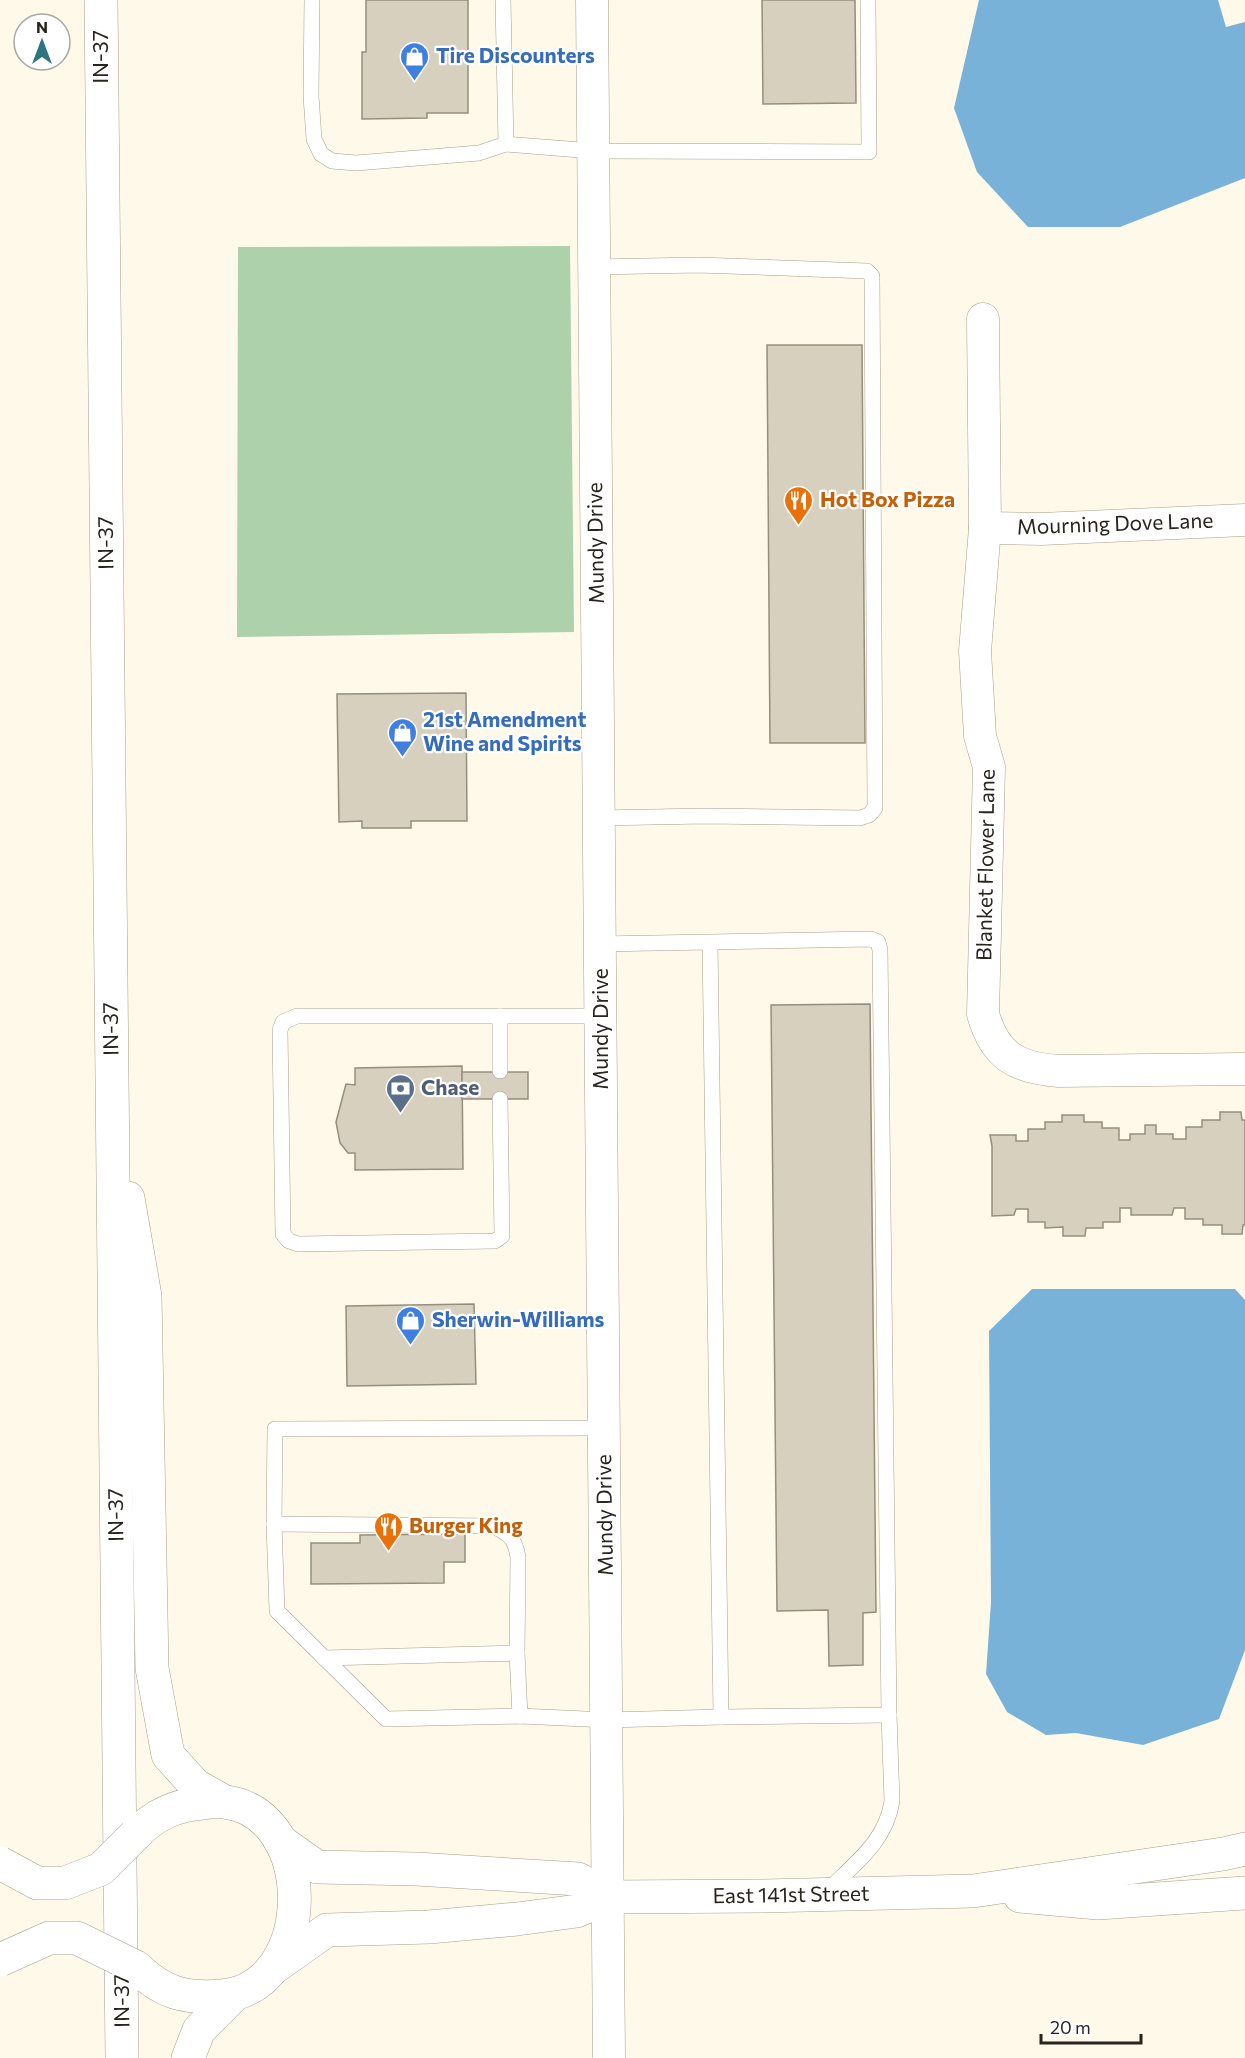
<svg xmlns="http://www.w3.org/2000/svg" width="1245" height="2058" font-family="Commissioner,sans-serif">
	<rect width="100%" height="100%" fill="#fff9ea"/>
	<path fill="#add1aa" d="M 570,246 L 574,632 L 237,637 L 238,247 Z"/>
	<g fill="#78b2d9">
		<path d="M 979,0 L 1218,0 L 1226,27 L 1245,22 L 1245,178 L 1120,227 L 1028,227 L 977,172 L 954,108 Z"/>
		<path d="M 1032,1289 L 1235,1289 L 1245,1300 L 1245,1650 L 1219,1719 L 1143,1745 L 1076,1733 L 1046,1735 L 1007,1712 L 986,1674 L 991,1602 L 989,1331 Z"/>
	</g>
	<g fill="#d7d0be" stroke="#958e7d" stroke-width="1.5">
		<path d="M 366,0 L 468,0 L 468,113 L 427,113 L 427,118 L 362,119 L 362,52 L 366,52 Z"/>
		<path d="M 762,0 L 855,0 L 856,103 L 763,104 Z"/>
		<path d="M 767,345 L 862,345 L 865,743 L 770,743 Z"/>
		<path d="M 466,693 L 467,821 L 411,821 L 411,828 L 362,828 L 362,821 L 339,822 L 337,694 Z"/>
		<path d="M 870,1004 L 876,1612 L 863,1613 L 863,1665 L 829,1666 L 828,1610 L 777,1611 L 771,1005 Z"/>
		<path d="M 462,1066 L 463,1169 L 355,1170 L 355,1153 L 348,1153 L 340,1143 L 336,1122 L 346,1084 L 355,1085 L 355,1068 Z"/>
		<rect x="462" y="1072" width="66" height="27"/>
		<path d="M 1220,1112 L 1241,1112 L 1242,1120 L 1245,1120 L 1245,1225 L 1243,1225 L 1242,1234 L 1222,1234 L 1222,1225 L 1203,1225 L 1203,1219 L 1185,1219 L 1185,1208 L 1174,1208 L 1172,1215 L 1131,1215 L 1131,1208 L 1120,1208 L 1120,1222 L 1103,1222 L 1103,1228 L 1086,1228 L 1085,1236 L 1063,1236 L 1063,1227 L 1045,1228 L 1045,1222 L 1028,1222 L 1028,1209 L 1016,1209 L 1014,1215 L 992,1216 L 992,1146 L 990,1135 L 1016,1135 L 1016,1141 L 1028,1141 L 1028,1129 L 1045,1129 L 1045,1122 L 1062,1122 L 1062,1115 L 1084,1115 L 1084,1122 L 1102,1122 L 1102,1128 L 1119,1128 L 1119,1140 L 1130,1140 L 1130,1134 L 1145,1134 L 1145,1125 L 1156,1125 L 1156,1134 L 1173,1134 L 1173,1139 L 1186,1139 L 1186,1127 L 1202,1127 L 1202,1120 L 1220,1120 Z"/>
		<path d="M 474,1304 L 476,1384 L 347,1386 L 346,1306 Z"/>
		<path d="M 465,1534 L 465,1562 L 444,1562 L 444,1583 L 311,1584 L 311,1543 L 360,1543 L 360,1535 Z"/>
	</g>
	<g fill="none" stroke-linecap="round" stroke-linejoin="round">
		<defs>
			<g id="lane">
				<path d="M 312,0 L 311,96 L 314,139 L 321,154 L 332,161 L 356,163 L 479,153 L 506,144 L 593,151 L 869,152 L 868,0"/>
				<path d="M 503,0 L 506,144"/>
				<path d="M 594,267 L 698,265 L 867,271 L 872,276 L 875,808 L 869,815 L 860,818 L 705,816 L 599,818"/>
				<path d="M 600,944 L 871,939 L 878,942 L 880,950 L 889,1715 L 721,1717 L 710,943"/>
				<path d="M 500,1016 L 500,1071"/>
				<path d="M 500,1099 L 502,1236 L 495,1241 L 298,1244 L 289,1241 L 283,1234 L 280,1030 L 283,1022 L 297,1016 L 600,1016"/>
				<path d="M 604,1428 L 275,1429 L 274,1524 L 277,1611 L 386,1719 L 520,1716 L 607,1720 L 721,1717"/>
				<path d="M 274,1524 L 493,1526 C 510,1534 515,1539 518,1557 L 517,1653"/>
				<path d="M 324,1658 L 517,1653 L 520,1716"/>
				<path d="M 826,1892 C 854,1864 886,1842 892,1801 L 889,1715"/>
			</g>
			<g id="street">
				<path d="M 592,0 L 609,2058"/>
				<path d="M 983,319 L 985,528 L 975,651 L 980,736 L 989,767 L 983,1014 C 995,1056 1016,1068 1059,1071 L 1245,1069"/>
				<path d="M 985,528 L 1041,529 L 1245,520"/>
			</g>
			<g id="secondary">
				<path d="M 135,1835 C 154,1815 175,1805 203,1803 C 210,1802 218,1801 225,1802 C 318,1813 318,1987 222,1996 C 184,1999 163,1993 136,1967"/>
				<path d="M 280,1841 L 317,1867 L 416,1869 L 578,1879 L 609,1897"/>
				<path d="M 1020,1896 L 1098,1903 L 1245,1893"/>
				<path d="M 272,1969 L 327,1930 L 429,1927 L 517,1919 L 577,1911 L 609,1897 L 764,1896 L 973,1891 L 1223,1854 L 1245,1849"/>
			</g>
			<g id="highway">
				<path d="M 101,0 L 122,2058"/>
				<path d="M 128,1198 L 145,1296 L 152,1668 L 168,1755 L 195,1785 L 225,1802"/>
				<path d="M 188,2058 L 199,2030 L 234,1995"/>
			</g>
		</defs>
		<use href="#lane" stroke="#a69f8e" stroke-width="16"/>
		<use href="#street" stroke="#a69f8e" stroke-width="33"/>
		<use href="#secondary" stroke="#a69f8e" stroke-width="34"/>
		<use href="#highway" stroke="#a69f8e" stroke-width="34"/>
		<use href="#lane" stroke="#fff" stroke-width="15"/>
		<use href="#street" stroke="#fff" stroke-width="32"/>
		<use href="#secondary" stroke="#fff" stroke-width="33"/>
		<use href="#highway" stroke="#fff" stroke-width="33"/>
		<defs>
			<g id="secondary-bridge">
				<path d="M 0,1863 L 37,1883 L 65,1883 L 101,1869 L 135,1835"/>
				<path d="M 0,1960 L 49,1938 L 77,1938 L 136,1967"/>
			</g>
		</defs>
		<use href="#secondary-bridge" stroke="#a69f8e" stroke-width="34" stroke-linecap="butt"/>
		<use href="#secondary-bridge" stroke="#fff" stroke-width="33"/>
	</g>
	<defs>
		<symbol id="shop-pin" viewBox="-11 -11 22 30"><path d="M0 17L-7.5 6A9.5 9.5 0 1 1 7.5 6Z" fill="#3f7fe0" stroke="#fff"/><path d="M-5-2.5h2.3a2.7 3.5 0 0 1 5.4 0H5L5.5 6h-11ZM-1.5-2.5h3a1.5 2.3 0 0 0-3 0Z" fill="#fff"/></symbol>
		<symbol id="restaurant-pin" viewBox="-11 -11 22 30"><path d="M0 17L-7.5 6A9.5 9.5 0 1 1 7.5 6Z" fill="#e8710a" stroke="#fff"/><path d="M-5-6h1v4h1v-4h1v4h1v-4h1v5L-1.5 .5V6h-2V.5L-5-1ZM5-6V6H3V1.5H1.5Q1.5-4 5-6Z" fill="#fff"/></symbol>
		<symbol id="bank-pin" viewBox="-11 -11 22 30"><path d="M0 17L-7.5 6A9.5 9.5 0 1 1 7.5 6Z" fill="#5c6f8a" stroke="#fff"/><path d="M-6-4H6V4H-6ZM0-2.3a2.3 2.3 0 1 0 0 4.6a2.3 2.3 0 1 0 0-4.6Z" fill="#fff"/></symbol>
	</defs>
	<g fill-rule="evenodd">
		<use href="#shop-pin" x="398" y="40" width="33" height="45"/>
		<use href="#restaurant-pin" x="782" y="484" width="33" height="45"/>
		<use href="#shop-pin" x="386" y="716" width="33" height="45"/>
		<use href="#bank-pin" x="384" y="1072" width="33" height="45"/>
		<use href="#shop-pin" x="394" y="1304" width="33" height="45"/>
		<use href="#restaurant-pin" x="372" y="1510" width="33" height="45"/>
	</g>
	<g text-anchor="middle" stroke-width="4.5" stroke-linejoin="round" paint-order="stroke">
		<g font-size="21" font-weight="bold" fill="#366cbe" stroke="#fff" text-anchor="start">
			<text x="436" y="63">Tire Discounters</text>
			<text x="423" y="727">21st Amendment<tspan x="423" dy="24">Wine and Spirits</tspan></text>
			<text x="432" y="1327">Sherwin-Williams</text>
		</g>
		<g font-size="21" fill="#28251f" stroke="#fff">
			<text transform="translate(101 57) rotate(-90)" y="7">IN-37</text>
			<text transform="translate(1115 524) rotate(-2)" y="7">Mourning Dove Lane</text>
			<text transform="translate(106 543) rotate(-91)" y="7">IN-37</text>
			<text transform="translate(596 543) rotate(-91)" y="7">Mundy Drive</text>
			<text transform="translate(986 865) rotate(-89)" y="7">Blanket Flower Lane</text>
			<text transform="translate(111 1029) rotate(-91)" y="7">IN-37</text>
			<text transform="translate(601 1029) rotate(-90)" y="7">Mundy Drive</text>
			<text transform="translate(116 1515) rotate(-91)" y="7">IN-37</text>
			<text transform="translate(605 1515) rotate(-91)" y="7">Mundy Drive</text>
			<text transform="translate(791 1895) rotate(-1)" y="7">East 141st Street</text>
			<text transform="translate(122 2001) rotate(-91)" y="7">IN-37</text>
		</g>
		<g font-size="21" font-weight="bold" fill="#c56008" stroke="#fff" text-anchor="start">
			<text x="820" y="507">Hot Box Pizza</text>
			<text x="409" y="1533">Burger King</text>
		</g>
		<g font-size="21" font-weight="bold" fill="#4e5e75" stroke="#fff" text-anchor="start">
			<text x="421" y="1095">Chase</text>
		</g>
	</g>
	<g transform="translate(42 42)"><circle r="28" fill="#ffffff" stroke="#a9a8a5" stroke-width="1.5"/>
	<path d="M0-4.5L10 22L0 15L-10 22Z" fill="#2e767f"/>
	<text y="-9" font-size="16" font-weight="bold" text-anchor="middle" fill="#28251f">N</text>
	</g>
	<path d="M1041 2034v9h100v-9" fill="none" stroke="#28251f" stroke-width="3"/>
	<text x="1050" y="2034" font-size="18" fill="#28251f" stroke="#ffffff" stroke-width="4.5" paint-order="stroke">20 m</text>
</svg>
